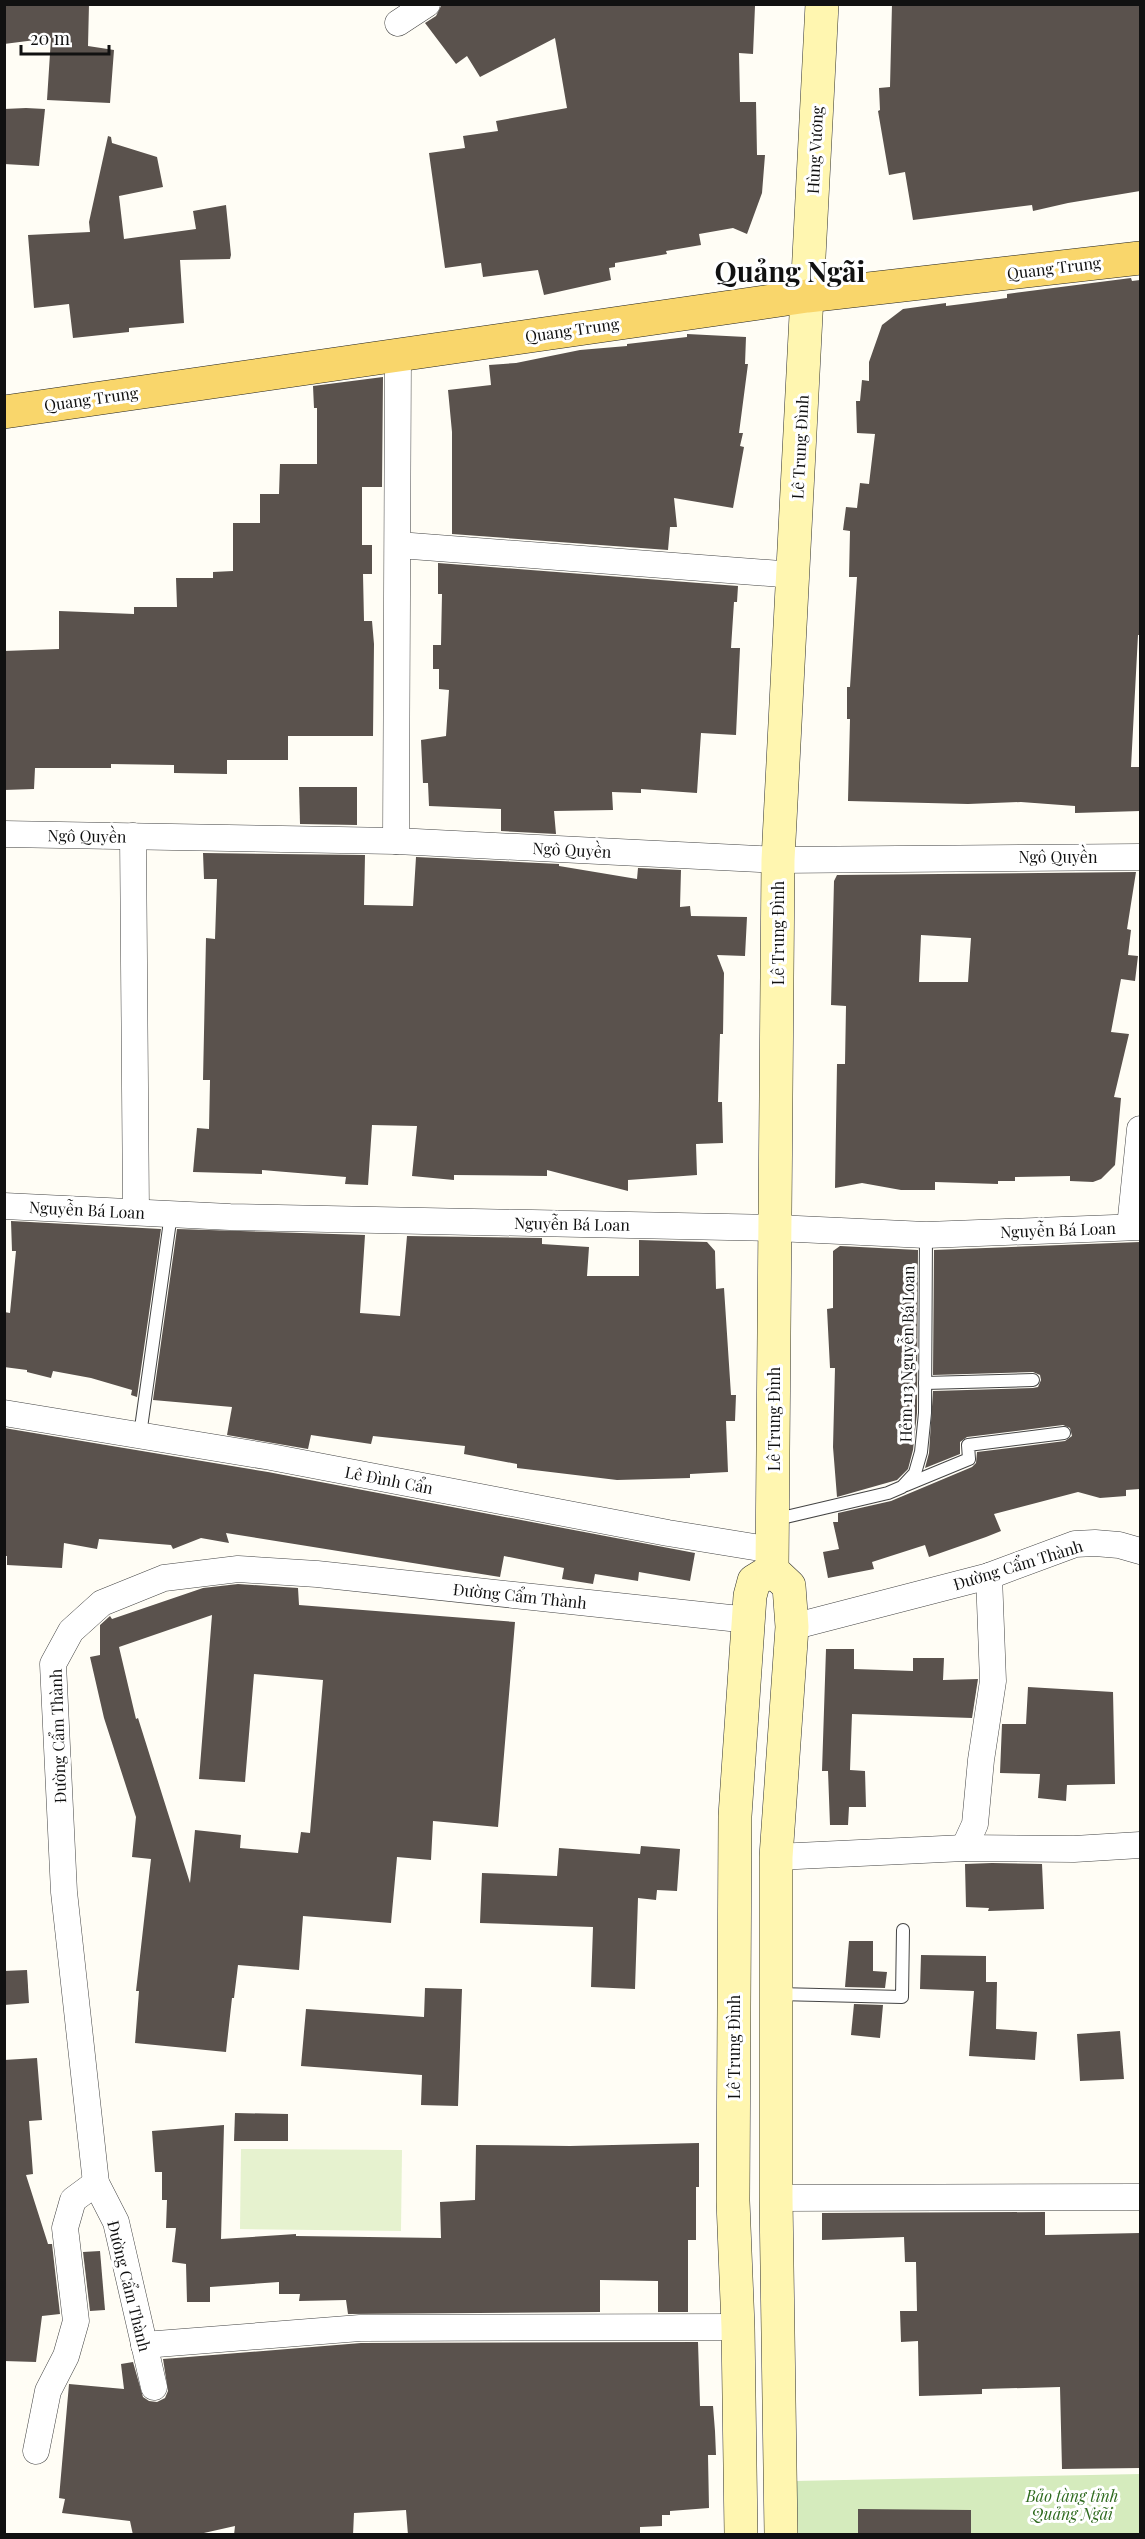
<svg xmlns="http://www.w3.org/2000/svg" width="1145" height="2539" font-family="'Playfair Display',serif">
	<rect width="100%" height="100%" fill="#fffdf5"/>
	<path fill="#d5ebbd" d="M 1140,2474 L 1140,2534 L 796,2534 L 795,2481 Z"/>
	<path fill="#e6f2cf" d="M 241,2149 L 402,2150 L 401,2231 L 240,2229 Z"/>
	<g fill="#5a524d" fill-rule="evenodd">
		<path d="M 4,4 L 89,4 L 88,46 L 114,50 L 110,103 L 47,100 L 51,38 L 4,44 Z"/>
		<path d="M 442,4 L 755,6 L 753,54 L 739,53 L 740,102 L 756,102 L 757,155 L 765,155 L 762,193 L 747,234 L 733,228 L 699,234 L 701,245 L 666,251 L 667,254 L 615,263 L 615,267 L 609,268 L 611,280 L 544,295 L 538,270 L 483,277 L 481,263 L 445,268 L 429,153 L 465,148 L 463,136 L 498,131 L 496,121 L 567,108 L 555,38 L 480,77 L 467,56 L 456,64 L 425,23 L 436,16 Z"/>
		<path d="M 892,4 L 1140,4 L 1140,191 L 1068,203 L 1033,211 L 1032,205 L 913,220 L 905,172 L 889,175 L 878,111 L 880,110 L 879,88 L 890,87 Z"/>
		<path d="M 26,108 L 45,109 L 39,166 L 4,164 L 4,109 Z"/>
		<path d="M 108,136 L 111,137 L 112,143 L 157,157 L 163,187 L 119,196 L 124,239 L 196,229 L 193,211 L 226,205 L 231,255 L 230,259 L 180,260 L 184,323 L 129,328 L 129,332 L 73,338 L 69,304 L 34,308 L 28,235 L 90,232 L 89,222 Z"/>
		<path d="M 1131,278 L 1132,281 L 1140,280 L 1140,635 L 1138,635 L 1131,767 L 1140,767 L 1140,811 L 1075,813 L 1075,806 L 1021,802 L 968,804 L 848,801 L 850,719 L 847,719 L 847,687 L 850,687 L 857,577 L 849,577 L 850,531 L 843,530 L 846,507 L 857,508 L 860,483 L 869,484 L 875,434 L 857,433 L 856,401 L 860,401 L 862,380 L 869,381 L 869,362 L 882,325 L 903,309 L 946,303 L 946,306 L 970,303 L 1007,298 L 1007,294 Z"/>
		<path d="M 687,334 L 746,337 L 745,364 L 748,364 L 739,433 L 743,433 L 740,446 L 744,447 L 733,508 L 674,498 L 677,527 L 670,527 L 668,550 L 452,534 L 452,432 L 448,390 L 491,385 L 489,365 L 516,363 L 580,350 L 627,346 L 627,344 L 687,337 Z"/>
		<path d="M 383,377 L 382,487 L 362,487 L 362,545 L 372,545 L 372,574 L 363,574 L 364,621 L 372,621 L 374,644 L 373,736 L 288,736 L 288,760 L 227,760 L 227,774 L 174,773 L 174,765 L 111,764 L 111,768 L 35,768 L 34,789 L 4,790 L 4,651 L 59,649 L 59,611 L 134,614 L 134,607 L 177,607 L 176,578 L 213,578 L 213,572 L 233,571 L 233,523 L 260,523 L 260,494 L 279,494 L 280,464 L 317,464 L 317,408 L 314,408 L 313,386 Z"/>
		<path d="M 438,563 L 738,586 L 737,602 L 734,602 L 731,648 L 740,648 L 736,735 L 701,733 L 697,793 L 641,789 L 641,793 L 612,792 L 613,810 L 554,811 L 556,834 L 501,831 L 501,809 L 429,806 L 428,783 L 423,783 L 421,740 L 446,736 L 449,690 L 439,689 L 439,669 L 433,669 L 433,645 L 441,645 L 442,594 L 438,594 Z"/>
		<path d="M 299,787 L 357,787 L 357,825 L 300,824 Z"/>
		<path d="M 203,853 L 365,855 L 364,905 L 413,906 L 416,857 L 559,864 L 559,866 L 637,879 L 638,868 L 681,870 L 680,907 L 690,906 L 691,916 L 747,917 L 745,956 L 717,955 L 724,973 L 723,1034 L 720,1034 L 718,1102 L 722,1102 L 723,1143 L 696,1144 L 697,1175 L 628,1180 L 628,1191 L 547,1170 L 547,1176 L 454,1175 L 454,1180 L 412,1176 L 417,1126 L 372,1125 L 368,1185 L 345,1184 L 346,1177 L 262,1170 L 262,1174 L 193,1172 L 197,1128 L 209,1129 L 210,1080 L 203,1080 L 206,938 L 215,939 L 217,879 L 204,879 Z"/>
		<path d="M 1136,872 L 1127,929 L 1131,930 L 1128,955 L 1138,956 L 1135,981 L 1121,979 L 1111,1032 L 1129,1034 L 1114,1097 L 1121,1098 L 1115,1165 L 1101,1179 L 1093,1182 L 1070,1181 L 1070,1176 L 1015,1177 L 1015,1181 L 998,1181 L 998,1184 L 935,1182 L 935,1190 L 901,1190 L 862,1183 L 835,1188 L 837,1064 L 845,1064 L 846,1006 L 831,1005 L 834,881 L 837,875 ZM 921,935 L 971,938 L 968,982 L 919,982 Z"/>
		<path d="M 11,1221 L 161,1229 L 137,1397 L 131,1395 L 132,1390 L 91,1378 L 53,1371 L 51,1378 L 27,1372 L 27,1370 L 4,1367 L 4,1312 L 10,1313 L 16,1251 L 12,1251 Z"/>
		<path d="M 177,1229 L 365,1235 L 360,1313 L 400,1316 L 407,1236 L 542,1238 L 542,1244 L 589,1247 L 587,1276 L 639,1276 L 639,1240 L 707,1242 L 715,1251 L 716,1289 L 724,1288 L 731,1395 L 736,1395 L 735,1421 L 726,1421 L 728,1472 L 690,1474 L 690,1478 L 617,1480 L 517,1468 L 517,1464 L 464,1454 L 465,1446 L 373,1436 L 371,1444 L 311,1435 L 308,1449 L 227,1435 L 232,1407 L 153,1400 Z"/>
		<path d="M 1140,1242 L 1140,1489 L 1126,1490 L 1126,1496 L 1100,1498 L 1078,1492 L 994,1514 L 1001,1531 L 986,1537 L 929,1557 L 925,1545 L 872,1562 L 874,1569 L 828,1578 L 823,1552 L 839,1549 L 833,1522 L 838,1522 L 838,1513 L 891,1501 L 972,1467 L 976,1463 L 977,1452 L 1065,1441 L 1072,1436 L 1070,1428 L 1063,1425 L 967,1437 L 960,1442 L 960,1454 L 925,1468 L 929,1453 L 933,1391 L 1033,1388 L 1038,1387 L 1041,1380 L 1040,1375 L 1033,1372 L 933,1375 L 934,1250 Z"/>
		<path d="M 840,1246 L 918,1250 L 917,1413 L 913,1450 L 908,1469 L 897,1480 L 837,1497 L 833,1447 L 835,1368 L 830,1368 L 827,1309 L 833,1308 L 833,1251 Z"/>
		<path d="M 4,1428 L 268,1472 L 695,1553 L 690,1581 L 639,1572 L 638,1581 L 595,1574 L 593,1584 L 562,1579 L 564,1568 L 504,1556 L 500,1577 L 226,1533 L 229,1543 L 201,1538 L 173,1549 L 171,1545 L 99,1539 L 97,1549 L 64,1543 L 62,1568 L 7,1565 L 7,1556 L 4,1556 Z"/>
		<path d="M 238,1584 L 298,1588 L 299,1605 L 515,1622 L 498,1827 L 433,1821 L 431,1860 L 397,1857 L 391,1923 L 303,1916 L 299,1970 L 238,1965 L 234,1998 L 232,1998 L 226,2052 L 135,2043 L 139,1991 L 136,1991 L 151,1859 L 132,1857 L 136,1817 L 104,1718 L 90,1657 L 100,1655 L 100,1625 L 110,1616 L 112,1619 L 203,1588 ZM 212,1615 L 199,1779 L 245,1782 L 254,1674 L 323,1680 L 310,1833 L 301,1832 L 298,1853 L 240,1848 L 241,1835 L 195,1830 L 190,1883 L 138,1718 L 136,1719 L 119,1647 Z"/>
		<path d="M 826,1649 L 854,1649 L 854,1669 L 913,1671 L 913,1658 L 944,1658 L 943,1680 L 978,1679 L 972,1718 L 852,1714 L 850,1770 L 865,1771 L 866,1807 L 849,1807 L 848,1825 L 830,1825 L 828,1771 L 822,1771 Z"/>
		<path d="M 1028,1687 L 1113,1692 L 1115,1784 L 1067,1785 L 1066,1801 L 1038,1798 L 1040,1774 L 1000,1773 L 1002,1724 L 1026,1724 Z"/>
		<path d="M 641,1846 L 680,1849 L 677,1891 L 657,1890 L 656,1900 L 638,1898 L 635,1989 L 591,1987 L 593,1927 L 480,1923 L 482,1873 L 557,1876 L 559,1848 L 640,1854 Z"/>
		<path d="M 992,1863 L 1042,1864 L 1044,1909 L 988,1911 L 989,1908 L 966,1907 L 965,1864 Z"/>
		<path d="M 849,1941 L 873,1941 L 873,1971 L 887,1972 L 885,1988 L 845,1987 Z"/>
		<path d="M 921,1955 L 986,1956 L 986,1982 L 997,1982 L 996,2029 L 1037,2032 L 1035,2060 L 969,2056 L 974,1991 L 920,1989 Z"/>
		<path d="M 27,1970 L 29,2003 L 4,2005 L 4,1971 Z"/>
		<path d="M 425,1988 L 462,1989 L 458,2106 L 421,2105 L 422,2075 L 301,2066 L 306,2009 L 424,2017 Z"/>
		<path d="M 854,2004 L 883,2005 L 880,2038 L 851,2035 Z"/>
		<path d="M 1120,2031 L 1124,2079 L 1080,2081 L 1077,2034 Z"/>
		<path d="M 37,2058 L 42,2120 L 29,2121 L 33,2174 L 26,2175 L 48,2244 L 52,2244 L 60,2314 L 42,2316 L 36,2362 L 4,2361 L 4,2060 Z"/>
		<path d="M 235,2113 L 288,2114 L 288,2141 L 234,2141 Z"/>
		<path d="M 224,2125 L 221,2239 L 296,2234 L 296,2236 L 441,2238 L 440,2202 L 475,2200 L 476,2145 L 570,2146 L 699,2143 L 699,2187 L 696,2187 L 696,2240 L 688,2240 L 688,2312 L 658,2312 L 658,2281 L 600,2280 L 600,2312 L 348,2314 L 346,2300 L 299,2301 L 300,2294 L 279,2294 L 279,2282 L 210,2287 L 210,2302 L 187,2302 L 186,2264 L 172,2262 L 176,2228 L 166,2228 L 167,2200 L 162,2200 L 162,2172 L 155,2172 L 152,2131 Z"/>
		<path d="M 1045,2212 L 1045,2235 L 1140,2233 L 1140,2468 L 1062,2469 L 1060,2387 L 982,2389 L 982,2394 L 919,2396 L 918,2341 L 901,2342 L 900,2311 L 917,2311 L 916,2262 L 905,2262 L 904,2237 L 822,2240 L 822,2213 Z"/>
		<path d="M 100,2251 L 105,2310 L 90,2311 L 83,2252 Z"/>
		<path d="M 698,2342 L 700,2406 L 713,2406 L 715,2431 L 716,2455 L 708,2455 L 709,2508 L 670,2511 L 670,2515 L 662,2515 L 662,2526 L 640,2527 L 640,2535 L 408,2535 L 406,2510 L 354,2513 L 353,2535 L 234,2535 L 235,2526 L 195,2535 L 133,2535 L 130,2521 L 62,2513 L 65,2499 L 59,2498 L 69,2384 L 124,2389 L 121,2364 L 133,2362 L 143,2397 L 149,2401 L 157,2402 L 165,2398 L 168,2391 L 163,2359 L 361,2343 Z"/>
		<path d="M 858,2509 L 971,2510 L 971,2535 L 858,2535 Z"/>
	</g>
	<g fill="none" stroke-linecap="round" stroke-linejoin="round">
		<defs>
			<g id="service">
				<path d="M 925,1383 L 1033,1380"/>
				<path d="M 140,1435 L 171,1214"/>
				<path d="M 906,1485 L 969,1459 L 968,1445 L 1064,1433"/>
				<path d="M 773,1520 L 888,1493 L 902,1487 L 915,1473 L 921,1452 L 925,1413 L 926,1235"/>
				<path d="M 778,1994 L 902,1997 L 903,1930"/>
			</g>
			<g id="minor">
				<path d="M 398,23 L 427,4"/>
				<path d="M 398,545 L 794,575"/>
				<path d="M 4,834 L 396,841 L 778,860 L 1140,857"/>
				<path d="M 133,836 L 136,1212"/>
				<path d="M 396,841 L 398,354"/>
				<path d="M 4,1206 L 230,1217 L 776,1228 L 926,1235 L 1140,1227"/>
				<path d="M 1130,1227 L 1140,1129"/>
				<path d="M 4,1413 L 271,1457 L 668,1533 L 772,1550"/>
				<path d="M 792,1627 L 989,1576 L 1075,1544 L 1095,1543 L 1119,1545 L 1140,1551"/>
				<path d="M 964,1848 L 975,1824 L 981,1760 L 993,1681 L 989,1576"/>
				<path d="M 776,1857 L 964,1848 L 1074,1849 L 1140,1845"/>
				<path d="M 776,2198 L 1140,2197"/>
				<path d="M 144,2345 L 360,2328 L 738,2327"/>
				<path d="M 154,2387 L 116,2222 L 96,2183 L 64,1892 L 53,1664 L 71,1631 L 102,1603 L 164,1578 L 238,1569 L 317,1574 L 749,1620"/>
				<path d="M 36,2451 L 48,2391 L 66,2356 L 76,2321 L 65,2228 L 73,2200 L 96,2183"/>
			</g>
			<g id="secondary">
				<path d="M 741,2534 L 738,2327 L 733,2201 L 735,1816 L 750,1596 L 754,1581 L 772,1570"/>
				<path d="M 781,2534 L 776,2198 L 776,1857 L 792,1627 L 789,1586 L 772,1570 L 778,860 L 822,4"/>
			</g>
			<path id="primary" d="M 4,412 L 807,296 L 1140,258"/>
		</defs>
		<use href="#service" stroke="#444" stroke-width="14"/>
		<use href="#minor" stroke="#444" stroke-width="27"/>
		<use href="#secondary" stroke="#333" stroke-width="34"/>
		<use href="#primary" stroke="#222" stroke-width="34"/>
		<use href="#service" stroke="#fff" stroke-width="12"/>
		<use href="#minor" stroke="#fff" stroke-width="26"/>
		<use href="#secondary" stroke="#fff6b0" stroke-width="33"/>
		<use href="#primary" stroke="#f9d66b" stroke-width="33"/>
	</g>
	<g text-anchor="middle" stroke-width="6" stroke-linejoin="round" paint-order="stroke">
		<g font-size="16" fill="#111" stroke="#fff">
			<text transform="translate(815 150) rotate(-87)" y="6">Hùng Vương</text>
			<text transform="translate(1054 268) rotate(-7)" y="6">Quang Trung</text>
			<text transform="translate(572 330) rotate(-8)" y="6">Quang Trung</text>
			<text transform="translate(91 399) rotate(-8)" y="6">Quang Trung</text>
			<text transform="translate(800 447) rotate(-87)" y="6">Lê Trung Đình</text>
			<text transform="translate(87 836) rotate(1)" y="6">Ngô Quyền</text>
			<text transform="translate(572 850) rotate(3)" y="6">Ngô Quyền</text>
			<text x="1058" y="863">Ngô Quyền</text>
			<text transform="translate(778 933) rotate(-90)" y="6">Lê Trung Đình</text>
			<text transform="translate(87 1210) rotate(3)" y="6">Nguyễn Bá Loan</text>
			<text transform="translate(572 1224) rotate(1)" y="6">Nguyễn Bá Loan</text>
			<text transform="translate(1058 1230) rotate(-2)" y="6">Nguyễn Bá Loan</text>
			<text transform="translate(907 1354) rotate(-89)" y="6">Hẻm 113 Nguyễn Bá Loan</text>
			<text transform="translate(774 1419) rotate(-90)" y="6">Lê Trung Đình</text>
			<text transform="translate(389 1480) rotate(11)" y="6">Lê Đình Cẩn</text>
			<text transform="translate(1018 1565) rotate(-17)" y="6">Đường Cẩm Thành</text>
			<text transform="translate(520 1596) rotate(6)" y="6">Đường Cẩm Thành</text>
			<text transform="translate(58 1736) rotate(-92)" y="6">Đường Cẩm Thành</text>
			<text transform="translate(734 2047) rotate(-90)" y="6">Lê Trung Đình</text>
			<text transform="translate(129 2286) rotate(76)" y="6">Đường Cẩm Thành</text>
		</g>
		<g font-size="16" font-style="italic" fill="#2f6b1f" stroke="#fff">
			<text x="1072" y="2502">Bảo tàng tỉnh<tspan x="1072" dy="18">Quảng Ngãi</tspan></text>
		</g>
		<g font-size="28" font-weight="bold" fill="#111" stroke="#fff">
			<text x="790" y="282">Quảng Ngãi</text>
		</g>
	</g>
	<rect width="1145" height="2539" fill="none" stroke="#111111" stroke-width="12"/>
	<path d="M21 45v9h88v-9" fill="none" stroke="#111111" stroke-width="3"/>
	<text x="30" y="45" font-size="18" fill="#111111" stroke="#ffffff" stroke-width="4.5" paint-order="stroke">20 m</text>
</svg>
